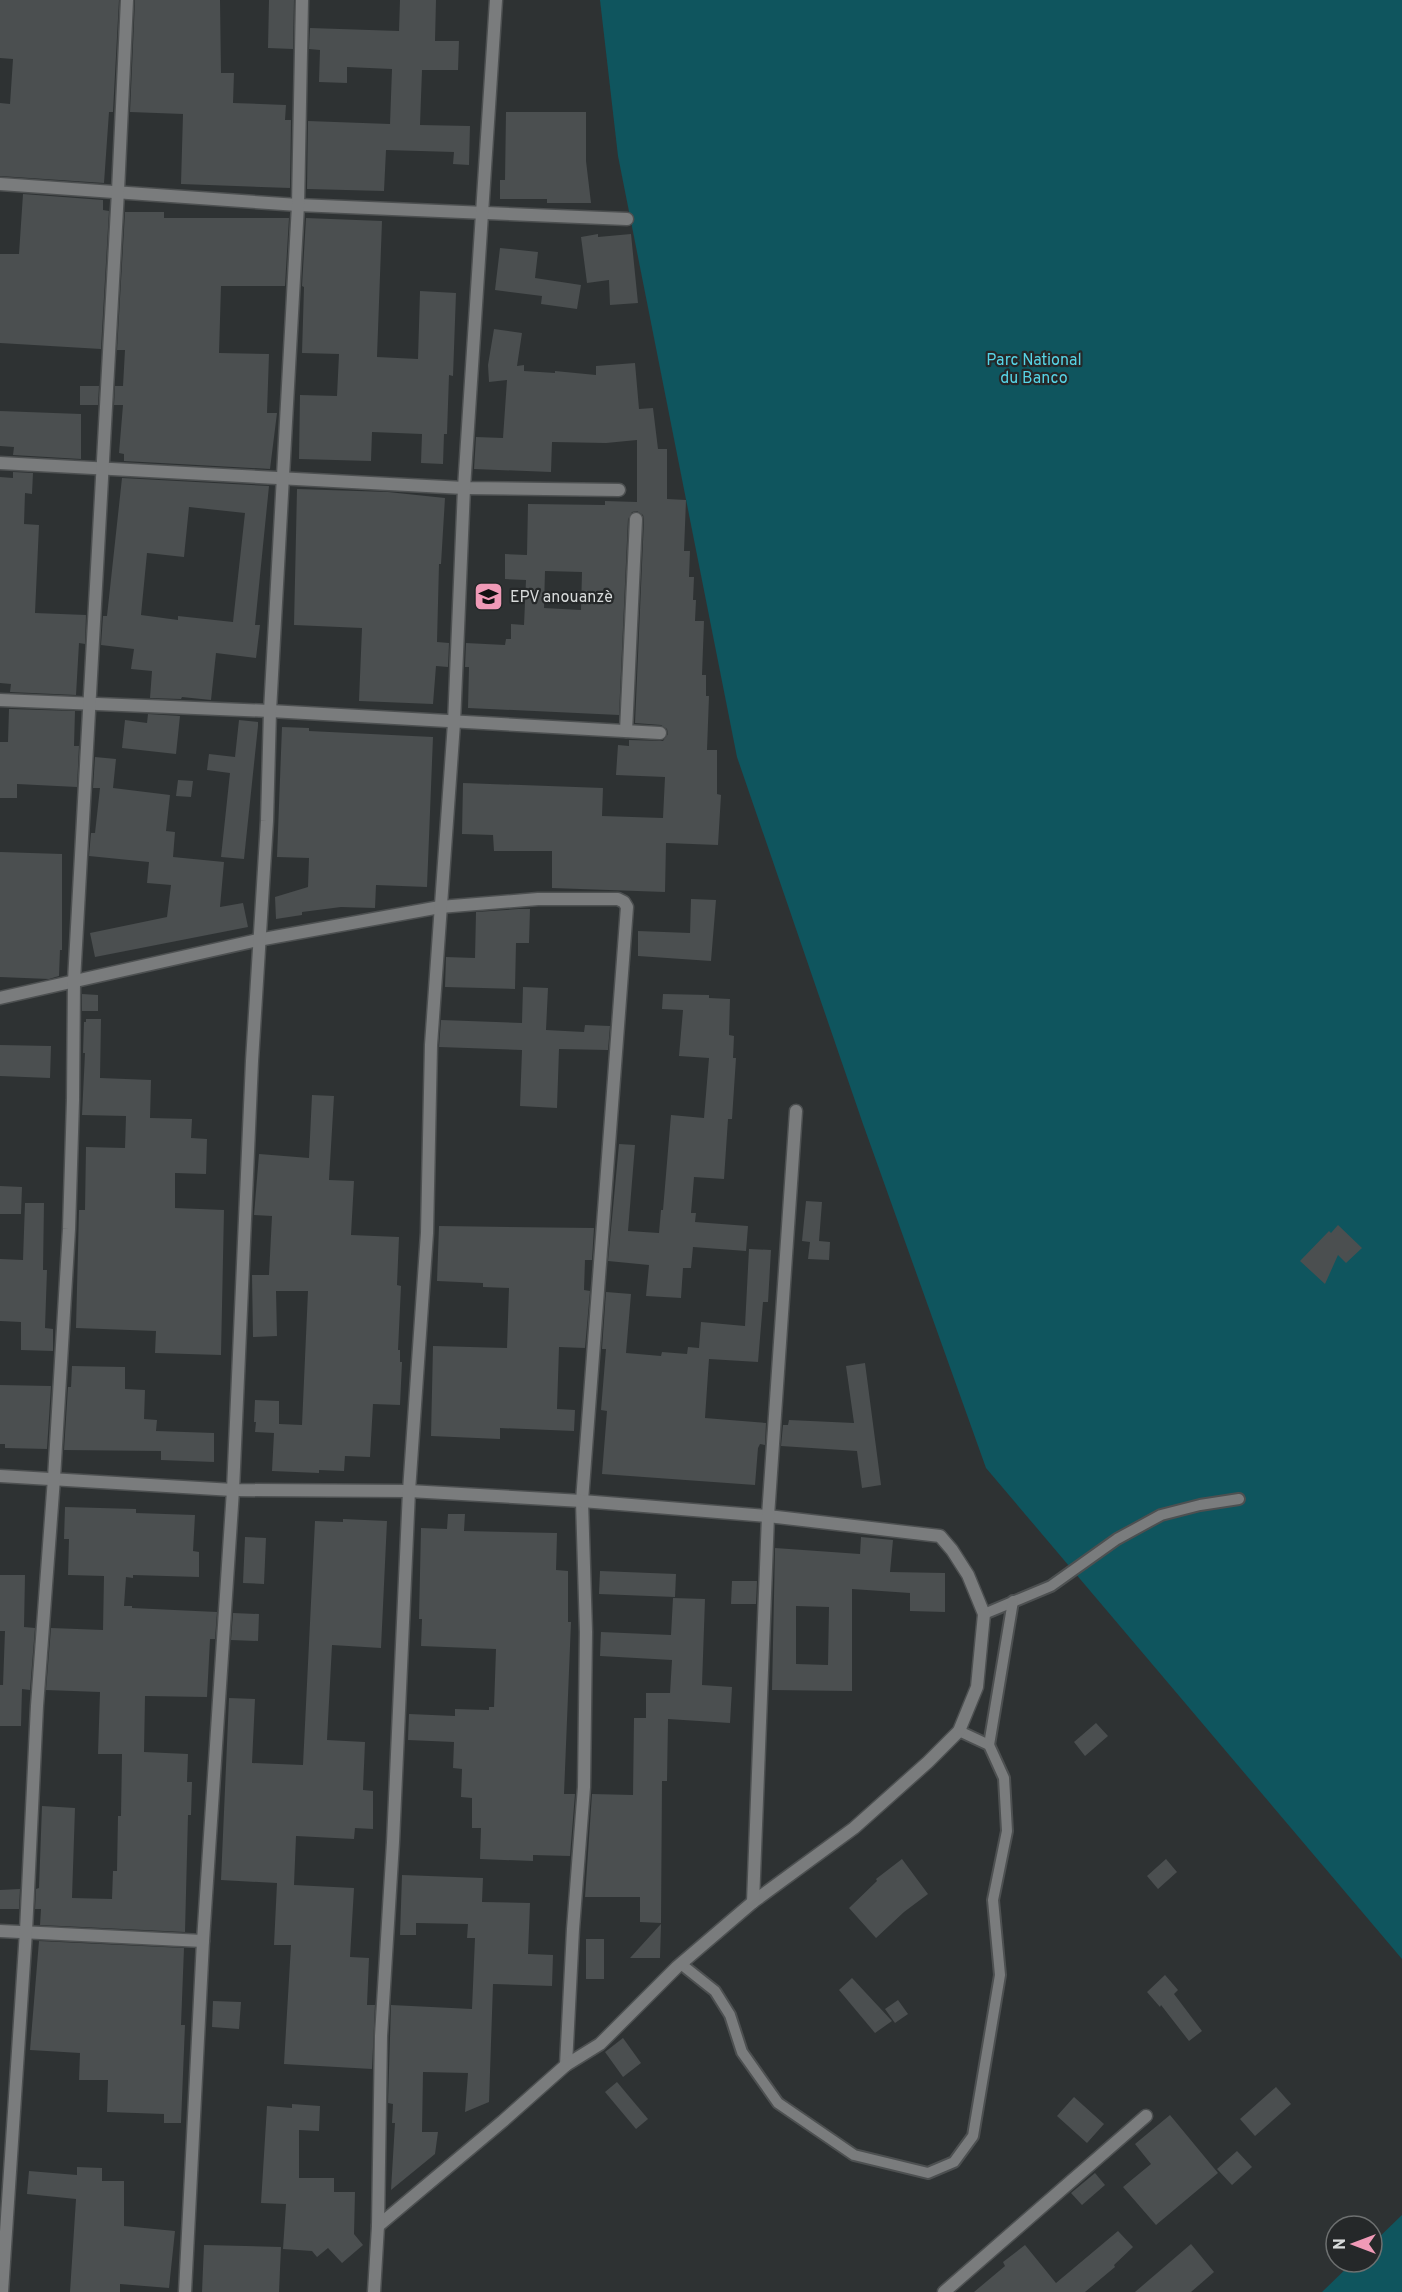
<svg xmlns="http://www.w3.org/2000/svg" width="1402" height="2292" font-family="Overpass,sans-serif">
	<rect width="100%" height="100%" fill="#2e3233"/>
	<g fill="#0f555e">
		<path d="M 600,0 L 1402,0 L 1402,1959 L 986,1468 L 863,1124 L 737,757 L 618,156 Z"/>
		<path d="M 1402,2215 L 1402,2292 L 1322,2292 L 1353,2262 L 1372,2262 L 1372,2244 Z"/>
	</g>
	<g fill="#4b4f50" fill-rule="evenodd">
		<path d="M 0,0 L 119,0 L 113,112 L 109,112 L 104,183 L 0,176 L 0,103 L 10,104 L 13,59 L 0,58 Z"/>
		<path d="M 135,0 L 220,0 L 221,73 L 234,73 L 233,103 L 286,105 L 285,120 L 291,120 L 290,188 L 181,184 L 183,114 L 130,112 Z"/>
		<path d="M 269,0 L 294,0 L 293,49 L 268,48 Z"/>
		<path d="M 400,0 L 436,0 L 435,41 L 459,41 L 458,70 L 422,70 L 420,125 L 470,126 L 469,165 L 453,164 L 454,152 L 386,150 L 384,191 L 307,189 L 308,121 L 390,124 L 392,69 L 347,67 L 347,83 L 319,82 L 320,50 L 309,49 L 310,28 L 399,31 Z"/>
		<path d="M 506,112 L 586,112 L 586,161 L 591,203 L 547,203 L 547,199 L 500,199 L 500,180 L 505,180 Z"/>
		<path d="M 23,194 L 103,200 L 103,210 L 109,211 L 101,349 L 0,343 L 0,254 L 19,254 Z"/>
		<path d="M 125,212 L 164,212 L 164,218 L 289,218 L 285,286 L 221,286 L 219,353 L 269,354 L 267,413 L 277,413 L 270,469 L 124,461 L 124,454 L 119,453 L 123,405 L 114,405 L 115,386 L 123,386 L 125,350 L 117,350 Z"/>
		<path d="M 306,218 L 382,221 L 377,357 L 418,359 L 420,291 L 456,293 L 453,376 L 449,375 L 447,434 L 444,434 L 443,464 L 421,463 L 422,434 L 372,432 L 371,461 L 299,459 L 300,395 L 337,396 L 339,354 L 302,353 L 304,287 L 302,286 Z"/>
		<path d="M 598,234 L 598,237 L 631,234 L 638,303 L 610,305 L 609,280 L 587,283 L 581,237 Z"/>
		<path d="M 500,248 L 538,252 L 535,278 L 581,285 L 577,309 L 541,304 L 542,296 L 495,290 Z"/>
		<path d="M 494,329 L 522,333 L 517,366 L 524,365 L 524,371 L 555,373 L 555,371 L 596,375 L 596,366 L 635,363 L 639,409 L 653,408 L 658,449 L 667,449 L 667,499 L 686,500 L 684,551 L 690,551 L 689,577 L 694,577 L 693,600 L 696,600 L 695,621 L 704,621 L 702,675 L 706,675 L 706,696 L 709,696 L 707,750 L 717,750 L 717,794 L 721,795 L 718,845 L 666,843 L 665,892 L 552,888 L 552,851 L 494,851 L 493,835 L 462,834 L 463,783 L 603,788 L 602,816 L 663,818 L 665,777 L 616,775 L 618,745 L 629,746 L 629,740 L 663,741 L 668,734 L 667,729 L 661,725 L 635,723 L 644,519 L 643,515 L 637,511 L 632,512 L 628,519 L 619,715 L 468,708 L 469,667 L 465,667 L 466,643 L 505,645 L 506,639 L 511,639 L 511,624 L 524,625 L 526,580 L 505,579 L 505,554 L 527,555 L 528,504 L 605,505 L 605,501 L 637,502 L 637,440 L 606,443 L 552,442 L 551,472 L 474,469 L 476,437 L 503,438 L 507,380 L 489,382 L 488,365 ZM 545,571 L 582,572 L 581,610 L 544,608 Z"/>
		<path d="M 80,386 L 99,386 L 98,405 L 80,405 Z"/>
		<path d="M 0,411 L 81,414 L 81,459 L 13,455 L 14,447 L 0,446 Z"/>
		<path d="M 13,472 L 33,473 L 32,494 L 25,493 L 24,524 L 39,525 L 35,613 L 86,615 L 85,644 L 79,643 L 76,695 L 10,692 L 11,684 L 0,683 L 0,477 L 13,478 Z"/>
		<path d="M 122,478 L 269,486 L 255,625 L 260,625 L 256,658 L 216,653 L 211,700 L 182,697 L 181,699 L 150,698 L 152,671 L 131,669 L 134,649 L 101,645 L 103,616 L 107,616 ZM 189,507 L 245,513 L 233,622 L 178,616 L 178,620 L 141,615 L 147,553 L 184,557 Z"/>
		<path d="M 297,489 L 388,492 L 445,498 L 441,564 L 439,564 L 437,642 L 449,643 L 448,667 L 436,666 L 433,704 L 359,701 L 362,628 L 294,625 Z"/>
		<path d="M 9,709 L 75,711 L 74,746 L 79,746 L 77,787 L 17,784 L 17,798 L 0,798 L 0,742 L 8,742 Z"/>
		<path d="M 148,714 L 180,716 L 176,754 L 122,748 L 125,720 L 147,723 Z"/>
		<path d="M 239,720 L 258,722 L 258,726 L 244,859 L 221,857 L 230,773 L 207,770 L 209,754 L 235,757 Z"/>
		<path d="M 282,727 L 309,728 L 309,731 L 433,737 L 427,887 L 376,885 L 375,908 L 341,907 L 302,912 L 302,915 L 276,919 L 275,897 L 308,887 L 309,858 L 277,857 Z"/>
		<path d="M 95,757 L 116,759 L 113,788 L 170,795 L 166,831 L 175,832 L 173,857 L 224,862 L 220,907 L 243,903 L 248,927 L 95,957 L 90,933 L 167,917 L 171,885 L 147,883 L 149,862 L 89,856 L 91,833 L 95,833 L 100,788 L 93,788 Z"/>
		<path d="M 178,780 L 193,781 L 191,797 L 176,796 Z"/>
		<path d="M 0,852 L 62,854 L 62,950 L 60,950 L 59,976 L 49,979 L 0,977 Z"/>
		<path d="M 691,899 L 716,900 L 711,961 L 638,956 L 638,931 L 690,933 Z"/>
		<path d="M 519,909 L 530,909 L 529,943 L 516,943 L 515,989 L 445,987 L 446,957 L 475,958 L 476,912 Z"/>
		<path d="M 523,987 L 548,988 L 546,1030 L 584,1032 L 585,1025 L 610,1026 L 608,1050 L 559,1049 L 557,1108 L 520,1106 L 522,1050 L 439,1047 L 441,1020 L 522,1023 Z"/>
		<path d="M 82,994 L 98,995 L 98,1011 L 82,1011 Z"/>
		<path d="M 663,994 L 709,995 L 709,998 L 730,999 L 729,1035 L 734,1036 L 733,1058 L 736,1058 L 732,1119 L 728,1119 L 724,1179 L 694,1177 L 691,1213 L 696,1213 L 695,1222 L 748,1226 L 746,1251 L 693,1247 L 691,1268 L 683,1268 L 681,1298 L 646,1296 L 649,1265 L 608,1261 L 619,1144 L 635,1145 L 628,1231 L 659,1233 L 661,1210 L 663,1210 L 671,1115 L 704,1118 L 709,1058 L 679,1056 L 683,1010 L 662,1009 Z"/>
		<path d="M 86,1019 L 101,1019 L 100,1078 L 151,1080 L 150,1118 L 192,1119 L 191,1138 L 207,1139 L 206,1174 L 175,1173 L 175,1208 L 224,1210 L 221,1355 L 155,1353 L 156,1331 L 76,1328 L 79,1210 L 85,1210 L 86,1147 L 125,1148 L 126,1116 L 82,1115 L 85,1053 L 83,1053 L 84,1022 L 86,1022 Z"/>
		<path d="M 0,1045 L 51,1046 L 50,1078 L 0,1076 Z"/>
		<path d="M 312,1095 L 334,1096 L 329,1180 L 354,1181 L 351,1235 L 399,1237 L 397,1285 L 401,1286 L 398,1350 L 400,1350 L 400,1362 L 402,1362 L 400,1405 L 373,1404 L 370,1457 L 345,1456 L 344,1471 L 319,1470 L 319,1473 L 272,1471 L 274,1433 L 255,1432 L 256,1422 L 254,1422 L 255,1400 L 279,1401 L 279,1424 L 302,1425 L 308,1291 L 276,1291 L 277,1336 L 253,1337 L 252,1275 L 269,1275 L 272,1216 L 254,1215 L 259,1154 L 309,1158 Z"/>
		<path d="M 0,1186 L 22,1187 L 21,1214 L 0,1214 Z"/>
		<path d="M 806,1201 L 822,1202 L 819,1241 L 830,1242 L 829,1260 L 808,1259 L 810,1242 L 802,1241 Z"/>
		<path d="M 25,1203 L 44,1203 L 43,1270 L 47,1270 L 45,1328 L 53,1329 L 53,1351 L 21,1350 L 21,1322 L 0,1321 L 0,1259 L 23,1260 Z"/>
		<path d="M 1338,1225 L 1362,1248 L 1346,1263 L 1338,1255 L 1325,1284 L 1300,1261 L 1329,1231 L 1331,1233 Z"/>
		<path d="M 439,1226 L 594,1228 L 592,1260 L 585,1260 L 584,1290 L 590,1291 L 585,1348 L 559,1347 L 557,1409 L 575,1410 L 574,1431 L 500,1428 L 500,1439 L 431,1436 L 433,1346 L 507,1348 L 509,1288 L 483,1287 L 483,1283 L 437,1281 Z"/>
		<path d="M 749,1249 L 771,1250 L 768,1302 L 763,1302 L 758,1362 L 709,1359 L 705,1418 L 766,1423 L 765,1445 L 760,1444 L 758,1448 L 755,1485 L 602,1474 L 607,1411 L 601,1410 L 606,1349 L 602,1349 L 606,1292 L 631,1294 L 626,1353 L 661,1356 L 662,1352 L 687,1354 L 688,1347 L 699,1348 L 701,1322 L 745,1326 Z"/>
		<path d="M 865,1363 L 881,1485 L 862,1488 L 857,1451 L 781,1446 L 783,1425 L 788,1425 L 789,1420 L 854,1423 L 846,1366 Z"/>
		<path d="M 72,1366 L 125,1367 L 125,1389 L 145,1390 L 144,1419 L 157,1420 L 156,1431 L 214,1433 L 214,1462 L 161,1460 L 161,1451 L 64,1450 L 68,1387 L 71,1387 Z"/>
		<path d="M 0,1385 L 51,1386 L 47,1449 L 5,1448 L 5,1444 L 0,1444 Z"/>
		<path d="M 65,1507 L 136,1509 L 136,1513 L 195,1515 L 193,1551 L 199,1552 L 199,1577 L 133,1575 L 133,1578 L 126,1577 L 124,1606 L 132,1606 L 132,1608 L 217,1612 L 215,1639 L 210,1639 L 207,1697 L 145,1696 L 144,1752 L 188,1754 L 187,1782 L 192,1782 L 191,1815 L 188,1815 L 185,1932 L 40,1925 L 41,1909 L 35,1909 L 36,1889 L 39,1888 L 42,1806 L 75,1808 L 72,1898 L 112,1899 L 113,1871 L 117,1871 L 118,1816 L 121,1816 L 122,1754 L 98,1754 L 100,1692 L 46,1690 L 51,1628 L 103,1630 L 104,1576 L 68,1575 L 69,1539 L 64,1539 Z"/>
		<path d="M 448,1514 L 465,1514 L 464,1531 L 557,1533 L 556,1570 L 568,1571 L 568,1622 L 571,1622 L 564,1794 L 575,1794 L 570,1856 L 533,1855 L 533,1861 L 480,1859 L 481,1828 L 472,1828 L 472,1798 L 461,1797 L 462,1769 L 453,1768 L 454,1742 L 408,1740 L 409,1714 L 455,1716 L 455,1709 L 489,1710 L 489,1707 L 494,1707 L 496,1649 L 421,1646 L 422,1619 L 419,1619 L 421,1528 L 447,1529 Z"/>
		<path d="M 343,1519 L 387,1521 L 381,1648 L 332,1645 L 327,1740 L 365,1742 L 363,1790 L 373,1791 L 373,1829 L 355,1828 L 354,1839 L 296,1836 L 294,1885 L 354,1888 L 350,1957 L 369,1958 L 367,2005 L 375,2005 L 372,2069 L 284,2064 L 291,1945 L 274,1945 L 277,1883 L 221,1880 L 229,1698 L 255,1699 L 252,1763 L 303,1765 L 315,1521 L 343,1522 Z"/>
		<path d="M 245,1537 L 266,1538 L 264,1584 L 243,1583 Z"/>
		<path d="M 861,1537 L 893,1540 L 890,1572 L 945,1573 L 945,1612 L 910,1611 L 910,1593 L 852,1589 L 852,1691 L 772,1690 L 775,1548 L 860,1554 ZM 796,1606 L 829,1607 L 828,1665 L 796,1664 Z"/>
		<path d="M 600,1571 L 676,1574 L 675,1597 L 599,1594 Z"/>
		<path d="M 0,1575 L 25,1575 L 24,1627 L 35,1628 L 30,1690 L 22,1689 L 21,1726 L 0,1726 L 0,1685 L 3,1685 L 5,1631 L 0,1631 Z"/>
		<path d="M 732,1581 L 757,1581 L 756,1604 L 731,1604 Z"/>
		<path d="M 673,1598 L 705,1599 L 702,1685 L 732,1687 L 730,1723 L 668,1719 L 667,1781 L 662,1781 L 661,1923 L 640,1922 L 640,1897 L 585,1897 L 592,1794 L 633,1795 L 634,1718 L 646,1718 L 646,1693 L 670,1693 L 672,1660 L 600,1656 L 601,1632 L 671,1635 Z"/>
		<path d="M 233,1613 L 259,1614 L 258,1641 L 231,1640 Z"/>
		<path d="M 1096,1723 L 1108,1736 L 1085,1756 L 1074,1742 Z"/>
		<path d="M 902,1859 L 928,1894 L 904,1912 L 876,1938 L 849,1908 L 877,1881 L 876,1879 Z"/>
		<path d="M 1166,1859 L 1177,1872 L 1158,1889 L 1147,1876 Z"/>
		<path d="M 402,1875 L 483,1878 L 482,1902 L 530,1903 L 528,1954 L 553,1955 L 552,1986 L 493,1984 L 489,2102 L 465,2112 L 468,2073 L 423,2072 L 422,2132 L 438,2132 L 435,2154 L 391,2190 L 395,2123 L 392,2123 L 393,2104 L 388,2103 L 391,2005 L 472,2009 L 475,1938 L 467,1938 L 468,1924 L 416,1923 L 416,1935 L 400,1935 Z"/>
		<path d="M 20,1889 L 19,1909 L 0,1909 L 0,1890 Z"/>
		<path d="M 661,1924 L 660,1958 L 630,1958 Z"/>
		<rect x="586" y="1939" width="18" height="40"/>
		<path d="M 39,1941 L 184,1948 L 181,2025 L 185,2025 L 181,2123 L 164,2123 L 164,2114 L 107,2112 L 108,2080 L 79,2080 L 80,2053 L 30,2050 Z"/>
		<path d="M 1165,1975 L 1178,1990 L 1174,1994 L 1202,2031 L 1189,2041 L 1161,2005 L 1160,2007 L 1147,1992 Z"/>
		<path d="M 852,1978 L 892,2021 L 875,2033 L 839,1990 Z"/>
		<path d="M 898,2000 L 908,2014 L 895,2023 L 885,2009 Z"/>
		<path d="M 213,2001 L 241,2002 L 239,2029 L 212,2027 Z"/>
		<path d="M 623,2038 L 641,2063 L 623,2077 L 605,2052 Z"/>
		<path d="M 617,2082 L 648,2119 L 636,2129 L 605,2092 Z"/>
		<path d="M 1276,2087 L 1291,2104 L 1255,2136 L 1240,2119 Z"/>
		<path d="M 1074,2097 L 1104,2124 L 1087,2143 L 1057,2116 Z"/>
		<path d="M 292,2104 L 320,2106 L 319,2131 L 299,2130 L 299,2178 L 334,2178 L 334,2192 L 355,2192 L 354,2234 L 363,2245 L 342,2263 L 328,2248 L 317,2257 L 312,2251 L 283,2249 L 286,2204 L 261,2203 L 267,2106 L 292,2108 Z"/>
		<path d="M 1170,2115 L 1218,2173 L 1156,2225 L 1123,2187 L 1151,2164 L 1135,2144 Z"/>
		<path d="M 1237,2151 L 1252,2167 L 1232,2185 L 1217,2169 Z"/>
		<path d="M 77,2167 L 102,2168 L 102,2181 L 124,2181 L 124,2226 L 175,2231 L 169,2288 L 120,2284 L 120,2292 L 70,2292 L 76,2199 L 27,2194 L 29,2171 L 77,2175 Z"/>
		<path d="M 1095,2173 L 1105,2185 L 1082,2205 L 1071,2193 Z"/>
		<path d="M 1118,2231 L 1133,2247 L 1114,2265 L 1115,2267 L 1085,2292 L 974,2292 L 1005,2266 L 1003,2262 L 1025,2245 L 1056,2283 Z"/>
		<path d="M 1191,2244 L 1214,2272 L 1191,2292 L 1135,2292 Z"/>
		<path d="M 204,2245 L 281,2247 L 279,2292 L 202,2292 Z"/>
	</g>
	<g fill="none" stroke-linecap="round" stroke-linejoin="round">
		<defs>
			<g id="lane">
				<path d="M 984,1614 L 1051,1586 L 1117,1539 L 1161,1515 L 1200,1505 L 1239,1499"/>
				<path d="M 989,1745 L 1013,1601"/>
				<path d="M 681,1964 L 715,1991 L 730,2015 L 742,2052 L 778,2103 L 854,2155 L 928,2173 L 954,2162 L 973,2136 L 1000,1975 L 993,1900 L 1007,1831 L 1004,1778 L 989,1745 L 959,1731"/>
			</g>
			<g id="street">
				<path d="M 0,184 L 298,205 L 627,219"/>
				<path d="M 0,463 L 464,488 L 619,490"/>
				<path d="M 0,700 L 270,711 L 660,733"/>
				<path d="M 626,731 L 636,519"/>
				<path d="M 0,998 L 258,940 L 440,907 L 538,899 L 618,899 L 624,902 L 627,907 L 582,1501 L 586,1632 L 584,1787 L 573,1929 L 566,2065"/>
				<path d="M 0,1476 L 233,1490 L 409,1491 L 582,1501 L 768,1516 L 940,1536 L 952,1550 L 968,1575 L 984,1614 L 977,1687 L 959,1731 L 928,1762 L 854,1828 L 753,1902 L 677,1967 L 600,2044 L 566,2065 L 503,2121 L 378,2226"/>
				<path d="M 753,1902 L 768,1516 L 796,1111"/>
				<path d="M 0,1931 L 203,1941"/>
				<path d="M 2,2292 L 26,1931 L 37,1706 L 54,1478 L 69,1229 L 73,1100 L 74,981 L 118,191 L 127,0"/>
				<path d="M 185,2292 L 203,1941 L 233,1490 L 252,1061 L 267,821 L 270,711 L 298,205 L 302,0"/>
				<path d="M 374,2292 L 378,2226 L 381,2036 L 393,1842 L 409,1491 L 427,1233 L 431,1045 L 454,723 L 464,488 L 496,0"/>
				<path d="M 944,2292 L 1146,2116"/>
			</g>
		</defs>
		<use href="#lane" stroke="#4d5051" stroke-width="14"/>
		<use href="#street" stroke="#4d5051" stroke-width="15"/>
		<use href="#lane" stroke="#7a7c7d" stroke-width="10"/>
		<use href="#street" stroke="#7a7c7d" stroke-width="12"/>
	</g>
	<defs>
		<symbol id="school-square" viewBox="-11 -11 22 22"><rect x="-9" y="-9" width="18" height="18" rx="4" fill="#f09ab7" stroke="#252829"/><path d="M0-5L7-2L0 1L-7-2ZM-4 1L0 2.5L4 1V4Q0 6-4 4Z" fill="#111"/></symbol>
	</defs>
	<g fill-rule="evenodd">
		<use href="#school-square" x="472" y="580" width="33" height="33"/>
	</g>
	<g text-anchor="middle" stroke-width="4.5" stroke-linejoin="round" paint-order="stroke">
		<g font-size="16" fill="#57d4e6" stroke="#252829">
			<text x="1034" y="365">Parc National<tspan x="1034" dy="18">du Banco</tspan></text>
		</g>
		<g font-size="16" fill="#d8dbdb" stroke="#252829" text-anchor="start">
			<text x="510" y="602">EPV anouanzè</text>
		</g>
	</g>
	<g transform="translate(1354 2244) rotate(270)"><circle r="28" fill="#252829" stroke="#6d7070" stroke-width="1.5"/>
	<path d="M0-4.5L10 22L0 15L-10 22Z" fill="#f09ab7"/>
	<text y="-9" font-size="16" font-weight="bold" text-anchor="middle" fill="#d8dbdb">N</text>
	</g>
</svg>
